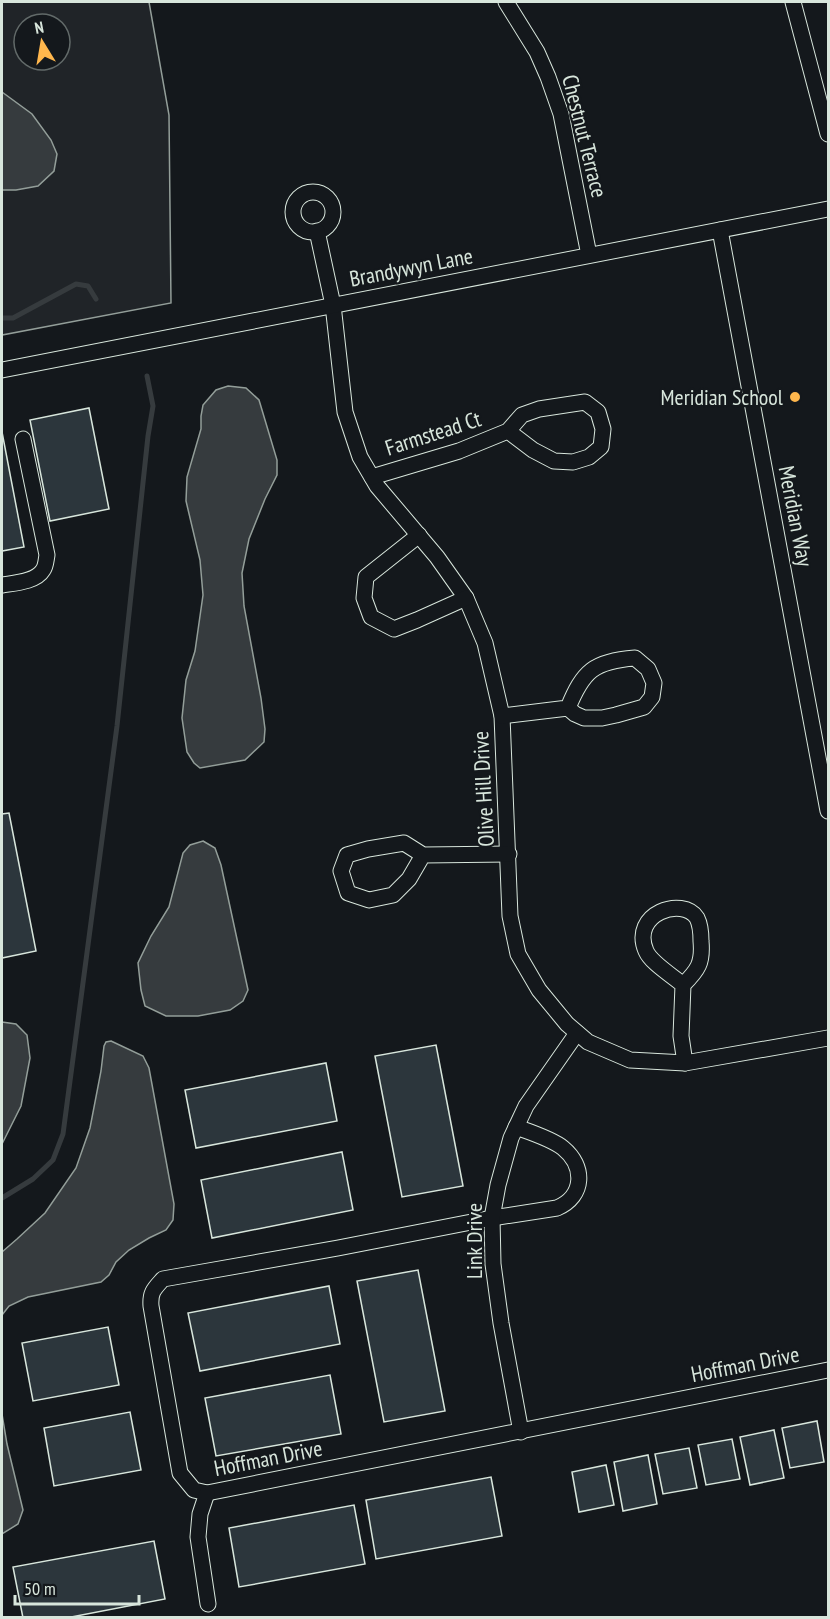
<svg xmlns="http://www.w3.org/2000/svg" width="830" height="1619" font-family="'PT Sans Narrow',sans-serif">
	<rect width="100%" height="100%" fill="#14181c"/>
	<path fill="#202428" stroke="#939e99" stroke-width="1.5" fill-rule="evenodd" d="M 2,2 L 149,2 L 169,115 L 171,303 L 2,335 ZM 24,24 L 60,24 L 60,60 L 24,60 Z"/>
	<g fill="#363b3e" stroke="#939e99" stroke-width="1.5">
		<path d="M 2,92 L 32,114 L 51,140 L 57,154 L 54,171 L 38,186 L 16,190 L 2,190 Z"/>
		<path d="M 228,386 L 246,388 L 259,400 L 277,460 L 277,475 L 265,499 L 249,539 L 242,573 L 244,606 L 261,698 L 265,729 L 264,742 L 245,760 L 200,768 L 194,763 L 187,752 L 182,718 L 186,680 L 195,651 L 203,595 L 200,560 L 186,501 L 187,477 L 201,429 L 201,416 L 203,405 L 216,390 Z"/>
		<path d="M 203,841 L 215,848 L 221,865 L 248,990 L 243,1001 L 230,1010 L 198,1016 L 166,1016 L 145,1006 L 141,990 L 138,963 L 151,936 L 169,907 L 183,853 L 190,845 Z"/>
		<path d="M 2,1022 L 16,1024 L 27,1035 L 30,1058 L 21,1106 L 2,1144 Z"/>
		<path d="M 111,1041 L 143,1056 L 149,1068 L 174,1204 L 173,1220 L 166,1230 L 149,1238 L 129,1250 L 116,1262 L 109,1275 L 101,1282 L 28,1297 L 9,1306 L 2,1315 L 2,1252 L 17,1239 L 45,1213 L 76,1168 L 90,1128 L 101,1071 L 104,1046 L 106,1042 Z"/>
		<path d="M 2,1414 L 7,1444 L 23,1510 L 18,1524 L 2,1534 Z"/>
	</g>
	<g fill="none" stroke-linecap="round" stroke-linejoin="round">
		<g stroke="#363b3e" stroke-width="5">
			<path d="M 2,318 L 13,318 L 76,284 L 88,286 L 96,299"/>
			<path d="M 2,1198 L 33,1179 L 53,1160 L 63,1134 L 117,726 L 148,436 L 153,406 L 147,376"/>
		</g>
	</g>
	<g fill="#2c363c" stroke="#d8e6dc" stroke-width="1.5">
		<path d="M 89,408 L 109,509 L 50,521 L 30,420 Z"/>
		<path d="M 2,432 L 24,547 L 2,551 Z"/>
		<path d="M 9,813 L 36,951 L 2,958 L 2,814 Z"/>
		<path d="M 436,1045 L 463,1186 L 402,1197 L 375,1056 Z"/>
		<path d="M 326,1063 L 337,1121 L 196,1148 L 185,1090 Z"/>
		<path d="M 342,1152 L 353,1210 L 212,1238 L 201,1180 Z"/>
		<path d="M 418,1270 L 445,1411 L 384,1422 L 357,1281 Z"/>
		<path d="M 329,1286 L 340,1344 L 200,1371 L 188,1313 Z"/>
		<path d="M 108,1327 L 119,1385 L 33,1401 L 22,1343 Z"/>
		<path d="M 330,1375 L 341,1434 L 216,1456 L 205,1398 Z"/>
		<path d="M 130,1412 L 141,1470 L 54,1486 L 44,1428 Z"/>
		<path d="M 817,1421 L 824,1462 L 790,1468 L 782,1428 Z"/>
		<path d="M 774,1430 L 784,1478 L 750,1485 L 740,1437 Z"/>
		<path d="M 732,1439 L 740,1479 L 706,1485 L 698,1445 Z"/>
		<path d="M 689,1448 L 697,1488 L 663,1494 L 655,1454 Z"/>
		<path d="M 648,1455 L 657,1504 L 623,1511 L 614,1462 Z"/>
		<path d="M 606,1465 L 614,1505 L 579,1512 L 572,1472 Z"/>
		<path d="M 491,1477 L 502,1536 L 376,1559 L 366,1500 Z"/>
		<path d="M 354,1505 L 365,1564 L 239,1587 L 229,1528 Z"/>
		<path d="M 154,1541 L 165,1599 L 66,1618 L 23,1618 L 13,1567 Z"/>
	</g>
	<g fill="none" stroke-linecap="round" stroke-linejoin="round">
		<defs>
			<g id="street">
				<path d="M 506,2 L 537,52 L 548,77 L 561,114 L 589,255"/>
				<path d="M 793,2 L 828,134"/>
				<circle cx="313" cy="212" r="20"/>
				<path d="M 720,230 L 828,811"/>
				<path d="M 317,231 L 333,305 L 345,412 L 360,457 L 377,486 L 437,557 L 466,598 L 485,643 L 502,716 L 510,916 L 518,954 L 539,990 L 567,1024 L 588,1042 L 630,1060 L 685,1063 L 828,1038"/>
				<path d="M 2,370 L 828,209"/>
				<path d="M 372,477 L 459,451 L 508,431 L 522,415 L 539,409 L 585,402 L 598,412 L 603,429 L 601,447 L 589,457 L 573,462 L 554,461 L 533,450 L 508,431"/>
				<path d="M 419,535 L 366,577 L 364,598 L 371,617 L 394,629 L 417,620 L 466,598"/>
				<path d="M 2,585 C 14,583 36,582 43,570 C 46,566 46,560 47,555 L 23,439"/>
				<path d="M 502,716 L 568,708 L 575,714 L 584,718 L 602,718 L 616,715 L 644,707 L 652,697 L 654,683 L 648,669 L 635,658 C 594,661 583,671 568,708"/>
				<path d="M 423,855 L 409,879 L 393,895 L 369,900 L 348,893 L 341,871 L 347,855 L 368,849 L 404,843 L 423,855 L 509,854"/>
				<path d="M 683,985 C 673,976 651,963 646,951 C 630,913 683,896 697,918 C 700,924 701,934 701,941 C 703,963 698,970 683,985 L 681,1036 L 685,1063"/>
				<path d="M 516,1127 C 530,1132 552,1139 563,1148 C 585,1166 585,1196 557,1208 L 492,1218 L 338,1248 L 163,1279 C 154,1289 150,1292 151,1306 L 180,1473 L 194,1490 L 207,1493 L 828,1370"/>
				<path d="M 521,1432 L 501,1323 L 493,1264 L 492,1218 L 498,1185 L 511,1138 L 526,1106 L 577,1033"/>
				<path d="M 207,1493 L 200,1514 L 198,1537 L 208,1604"/>
			</g>
		</defs>
		<use href="#street" stroke="#d8e6dc" stroke-width="17"/>
		<use href="#street" stroke="#14181c" stroke-width="15"/>
	</g>
	<circle fill="#ffb74d" stroke="#14181c" stroke-width="2" cx="795" cy="397" r="6"/>
	<g text-anchor="middle" stroke-width="4.5" stroke-linejoin="round" paint-order="stroke">
		<g font-size="22" fill="#d8e6dc" stroke="#14181c">
			<text transform="translate(585 136) rotate(76)" y="8">Chestnut Terrace</text>
			<text transform="translate(411 267) rotate(-11)" y="8">Brandywyn Lane</text>
			<text transform="translate(433 433) rotate(-18)" y="8">Farmstead Ct</text>
			<text transform="translate(796 516) rotate(79)" y="8">Meridian Way</text>
			<text transform="translate(483 789) rotate(-93)" y="8">Olive Hill Drive</text>
			<text transform="translate(474 1241) rotate(-90)" y="8">Link Drive</text>
			<text transform="translate(745 1364) rotate(-11)" y="8">Hoffman Drive</text>
			<text transform="translate(268 1458) rotate(-11)" y="8">Hoffman Drive</text>
		</g>
		<g font-size="22" fill="#d8e6dc" stroke="#14181c" text-anchor="end">
			<text x="783" y="405">Meridian School</text>
		</g>
	</g>
	<rect width="830" height="1619" fill="none" stroke="#d8e6dc" stroke-width="6"/>
	<g transform="translate(42 42) rotate(349)"><circle r="28" fill="#14181c" stroke="#626a69" stroke-width="1.5"/>
	<path d="M0-4.5L10 22L0 15L-10 22Z" fill="#ffb74d"/>
	<text y="-9" font-size="16" font-weight="bold" text-anchor="middle" fill="#d8e6dc">N</text>
	</g>
	<path d="M15 1595v9h124v-9" fill="none" stroke="#d8e6dc" stroke-width="3"/>
	<text x="24" y="1595" font-size="18" fill="#d8e6dc" stroke="#14181c" stroke-width="4.5" paint-order="stroke">50 m</text>
</svg>
